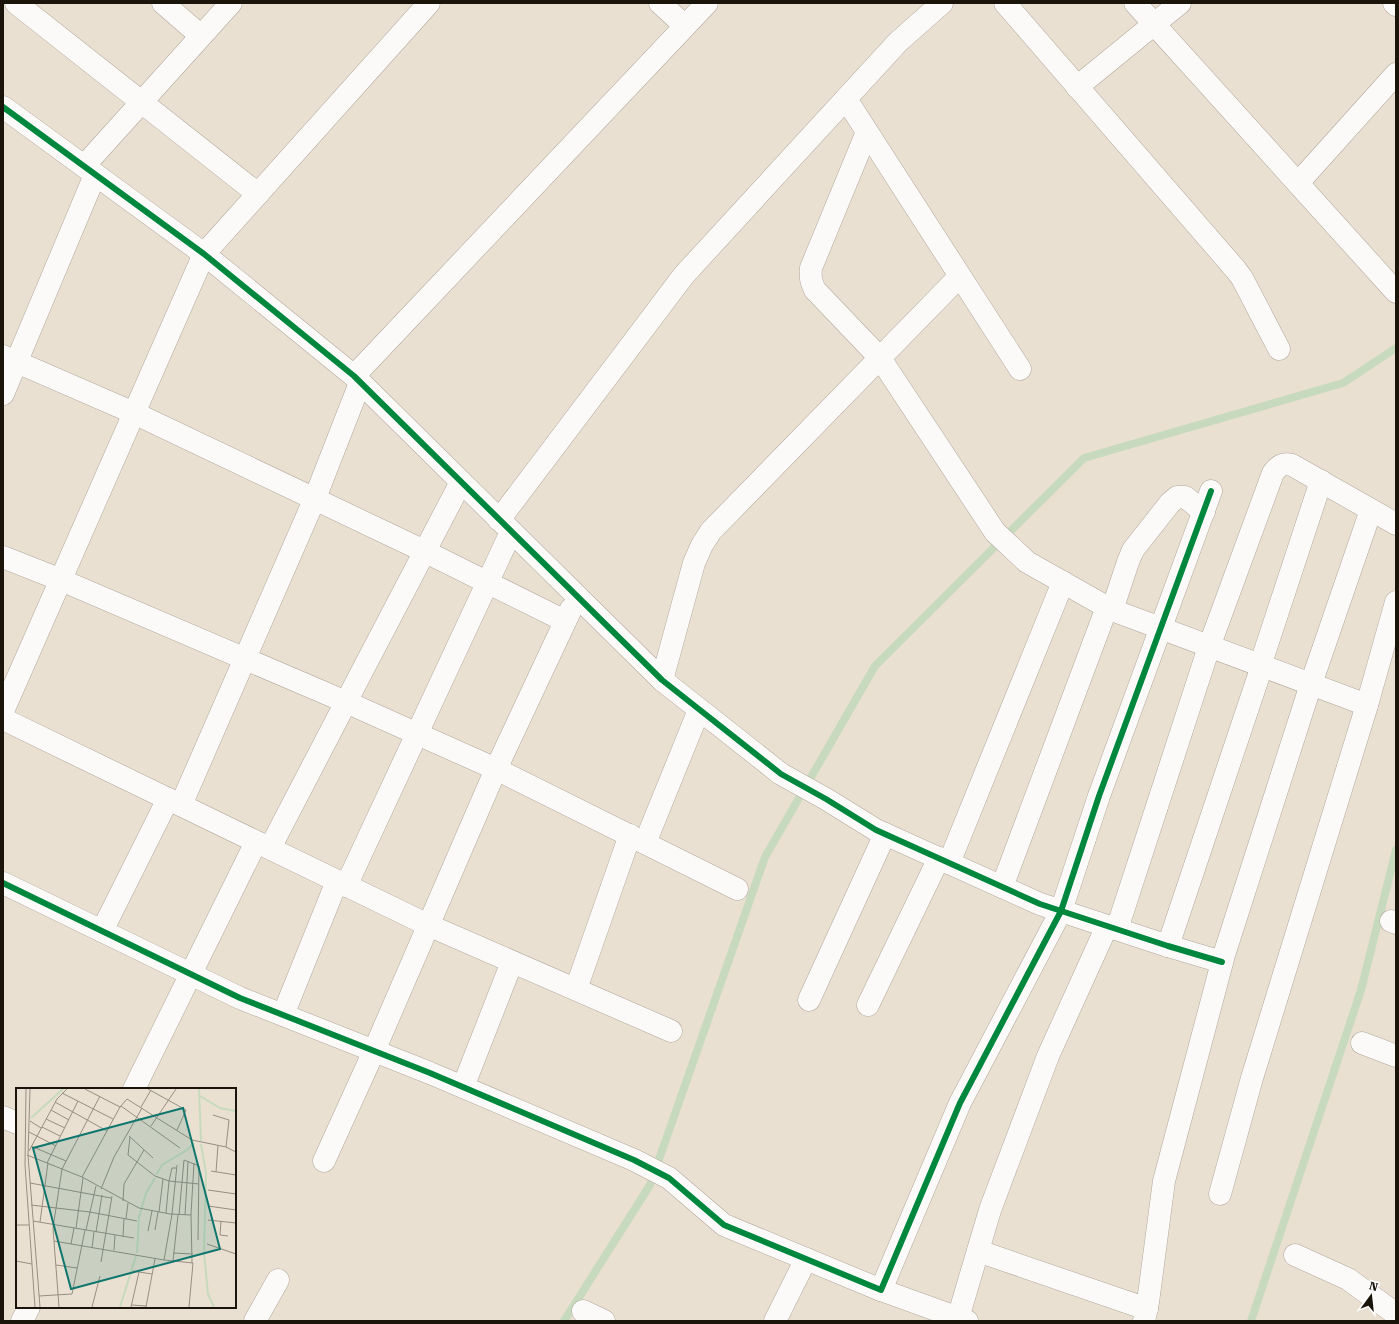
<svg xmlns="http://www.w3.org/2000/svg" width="1399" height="1324" font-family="'Roboto Serif',serif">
	<rect width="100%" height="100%" fill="#eae0d2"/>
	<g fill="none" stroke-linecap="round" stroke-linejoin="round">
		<g stroke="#c8dabd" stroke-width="8">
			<path d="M 564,1321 L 650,1185 L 765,857 L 875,666 L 1084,458 L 1343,383 L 1396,348"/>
			<path d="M 1251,1321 L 1361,990 L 1396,850"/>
		</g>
		<defs>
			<g id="minor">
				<path d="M 16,3 L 258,194"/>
				<path d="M 163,3 L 201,36"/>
				<path d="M 660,3 L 685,26"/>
				<path d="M 1005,3 L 1236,270 L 1242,278 L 1279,349"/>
				<path d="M 1135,3 L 1396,292"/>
				<path d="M 1394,3 L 1396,5"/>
				<path d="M 1077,87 L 1180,3"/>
				<path d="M 846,99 L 1020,369"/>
				<path d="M 3,107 L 204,254 L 354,376 L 662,680 L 781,774 L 826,799 L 876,830 L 1040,904 L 1168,946 L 1222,962"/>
				<path d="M 867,132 L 811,268 C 810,277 811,282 815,290 L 880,358 L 995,532 L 1027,562 L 1112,610 L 1367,705"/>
				<path d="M 84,166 L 231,3"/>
				<path d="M 1298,183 L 1396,74"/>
				<path d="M 3,356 L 134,413 L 424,551 L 565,621"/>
				<path d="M 354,376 L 707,3"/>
				<path d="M 3,394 L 95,175"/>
				<path d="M 499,520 L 684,275 L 898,42 L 942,3"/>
				<path d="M 3,557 L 61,580 L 346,702 L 461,482"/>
				<path d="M 1112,610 L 1128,562 L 1133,550 L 1170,503 L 1177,497 L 1185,497 L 1204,512"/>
				<path d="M 1260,666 L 1321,481"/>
				<path d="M 662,680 L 694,563 L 702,545 L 711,531 L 960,276"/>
				<path d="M 3,711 L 204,254 L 429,3"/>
				<path d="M 3,719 L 428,925 L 671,1031"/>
				<path d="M 181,805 L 315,498 L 360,383"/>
				<path d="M 645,843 L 699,710"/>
				<path d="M 270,848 L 346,702 L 496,769 L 737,889"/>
				<path d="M 949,863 L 1063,582"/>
				<path d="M 3,883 L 240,998 L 430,1073 L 634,1160 L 669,1178 L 724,1225 L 881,1290 L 960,1103 L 1061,911 L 1099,796 L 1211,491"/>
				<path d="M 346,886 L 511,532"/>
				<path d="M 1002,887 L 1107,607"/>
				<path d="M 1391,921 L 1396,923"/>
				<path d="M 1117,929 L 1209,647 L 1273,473 C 1279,465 1283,463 1292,465 L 1396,524"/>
				<path d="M 102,931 L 168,799"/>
				<path d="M 1168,946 L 1262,666"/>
				<path d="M 576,989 L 630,835"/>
				<path d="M 809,1000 L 885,834"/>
				<path d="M 868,1005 L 939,858"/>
				<path d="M 283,1015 L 337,881"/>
				<path d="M 1362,1043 L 1396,1056"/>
				<path d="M 463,1087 L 512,962"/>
				<path d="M 134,1089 L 256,842"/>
				<path d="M 3,1117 L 17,1123"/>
				<path d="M 324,1161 L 374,1051 L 496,769 L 571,609"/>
				<path d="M 1220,1194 L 1252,1078 L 1367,705 L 1396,602"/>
				<path d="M 978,1251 L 1147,1309"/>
				<path d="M 1295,1255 L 1348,1279 L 1396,1314"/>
				<path d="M 881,1290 L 967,1321"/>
				<path d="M 583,1311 L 604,1321"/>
				<path d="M 958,1318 L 990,1210 L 1048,1056 L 1107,926"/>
				<path d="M 22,1321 L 29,1307"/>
				<path d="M 255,1321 L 278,1280"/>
				<path d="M 775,1321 L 806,1259"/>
				<path d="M 1144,1321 L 1148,1302 L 1164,1181 L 1224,955 L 1311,684 L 1371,510"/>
			</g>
		</defs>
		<use href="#minor" stroke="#b0a89d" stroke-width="23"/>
		<use href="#minor" stroke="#fcfaf8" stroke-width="22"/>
		<defs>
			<g id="cycleway">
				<path d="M 3,107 L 204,254 L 354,376 L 662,680 L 781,774 L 826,799 L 876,830 L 1040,904 L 1168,946 L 1222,962"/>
				<path d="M 3,883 L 240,998 L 430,1073 L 634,1160 L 669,1178 L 724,1225 L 881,1290 L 960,1103 L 1061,911 L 1099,796 L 1211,491"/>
			</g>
		</defs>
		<use href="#cycleway" stroke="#fff" stroke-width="8"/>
		<use href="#cycleway" stroke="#00873e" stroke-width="6"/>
	</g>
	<g transform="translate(16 1088)">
		<rect width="220" height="220" fill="#eae0d2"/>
		<path fill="none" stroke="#c8dabd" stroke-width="2" d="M 183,1 L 185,53M 184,8 L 204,20 L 220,23M 15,30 L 47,1M 185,56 L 190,85 L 188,164 L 192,206 L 198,219M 140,87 L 146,77 L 171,62 L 178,55M 121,165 L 123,129 L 130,105 L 139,90M 104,219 L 120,168"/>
		<path fill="none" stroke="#978e82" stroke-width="1" d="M 10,1 L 9,77 L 19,219M 14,1 L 12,67 L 24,219M 69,1 L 104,19 L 111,11 L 176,52 L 210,59 L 220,64M 132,1 L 170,22 L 161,42M 46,5 L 97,31M 39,14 L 91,43M 105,18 L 164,60M 125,19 L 135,2M 35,22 L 53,32M 197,27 L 213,32 L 210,59M 30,31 L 49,40M 14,33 L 25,40M 135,38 L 160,1M 26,39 L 44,48M 13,44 L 40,58M 113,48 L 137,70M 114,49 L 112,67 L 139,88 L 153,93 L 183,96M 15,58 L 50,73M 13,63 L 41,11 L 51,1M 11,67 L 66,89 L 123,120 L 154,126 L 175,127M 31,75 L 62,13M 195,83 L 220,87M 200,84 L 202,57M 66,89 L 104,19M 153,93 L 156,80 L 160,80M 171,94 L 172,73M 14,95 L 95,110M 85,101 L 98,69 L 126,20M 192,102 L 220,106M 107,113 L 108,96 L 128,62M 15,117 L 74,124 L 80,98M 192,118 L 220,122M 143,124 L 147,91M 150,125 L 153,93M 163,127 L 168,72 L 183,78 L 182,152M 169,127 L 171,94M 110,131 L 112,115M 192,132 L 220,135M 17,133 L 118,150M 205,133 L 204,147 L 212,148M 24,134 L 32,75M 0,137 L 13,137M 60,140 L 67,90M 70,142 L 74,124 L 121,133M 139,142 L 142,124M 132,143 L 136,123M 80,144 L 86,107M 107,149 L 108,131M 38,153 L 148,172 L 156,126 L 161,77M 55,156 L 58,140M 191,156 L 220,166M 76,160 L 78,144M 98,162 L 99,147M 157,165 L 177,166M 148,172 L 177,175 L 173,219M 0,173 L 16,176M 157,173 L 162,127M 85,174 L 96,108M 176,175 L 175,126 L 178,75M 40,177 L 61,180M 117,183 L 136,186M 23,208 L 56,206 L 69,142M 116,217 L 130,218M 43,219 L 37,140 L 46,81 L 84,8M 76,219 L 84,188M 115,219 L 123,184M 130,219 L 139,171"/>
		<path fill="#0f766e" fill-opacity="0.15" stroke="#0f766e" stroke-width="2" d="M 167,20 L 204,161 L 55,201 L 17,60 Z"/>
		<rect width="220" height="220" fill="none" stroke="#1a140a" stroke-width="2"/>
	</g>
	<rect width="1399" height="1324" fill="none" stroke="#1a140a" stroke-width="8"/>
	<g transform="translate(1371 1296) rotate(15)" stroke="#ffffff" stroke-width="3" paint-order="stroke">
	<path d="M0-3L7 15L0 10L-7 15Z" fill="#1a140a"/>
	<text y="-6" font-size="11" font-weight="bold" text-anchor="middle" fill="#1a140a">N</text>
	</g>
</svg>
